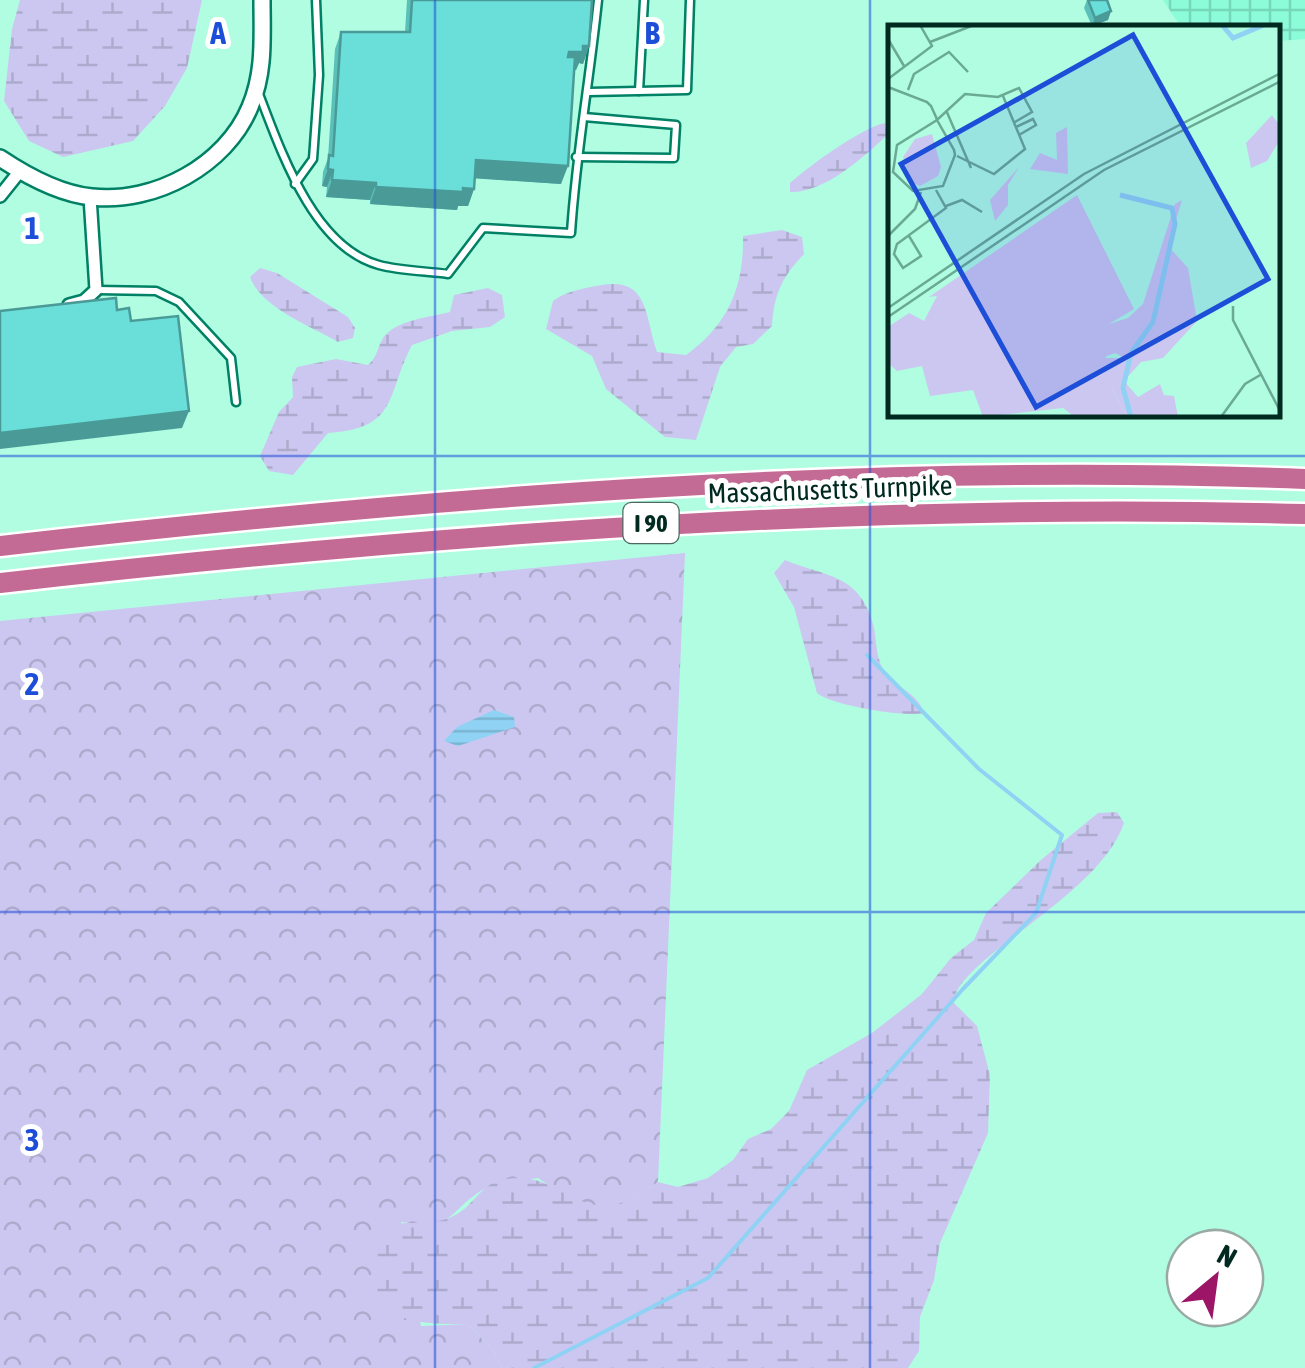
<svg xmlns="http://www.w3.org/2000/svg" width="1305" height="1368" font-family="'Asap Condensed',sans-serif">
	<defs>
		<pattern id="industrial-grid" width="8" height="8" patternUnits="userSpaceOnUse" patternTransform="scale(2.5)"><rect width="8" height="8" fill="#8cfbd8"/><path d="M0 4h8M4 0v8" fill="none" stroke="#77d7b9"/></pattern>
		<pattern id="forest-crowns" width="20" height="18" patternUnits="userSpaceOnUse" patternTransform="scale(2.5)"><rect width="20" height="18" fill="#ccc7f0"/><path d="M2 6a3 3 0 1 1 6 0M12 15a3 3 0 1 1 6 0" fill="none" stroke="#adabcd"/></pattern>
		<pattern id="wetland-marsh" width="20" height="14" patternUnits="userSpaceOnUse" patternTransform="scale(2.5)"><rect width="20" height="14" fill="#ccc7f0"/><path d="M1 5h8M5 5V1M11 12h8M15 12V8" fill="none" stroke="#adabcd"/></pattern>
		<pattern id="water-rules" width="6" height="5" patternUnits="userSpaceOnUse" patternTransform="scale(2.5)"><rect width="6" height="5" fill="#90d2f4"/><path d="M0 2.5h6" fill="none" stroke="#7ab4d1"/></pattern>
	</defs>
	<rect width="100%" height="100%" fill="#b0fde2"/>
	<path fill="url(#industrial-grid)" d="M 1163,0 L 1305,0 L 1305,39 L 1278,41 L 1278,28 L 1181,27 Z"/>
	<path fill="url(#forest-crowns)" d="M 685,553 L 658,1182 C 610,1220 585,1209 538,1178 C 522,1181 497,1181 484,1189 C 446,1212 457,1230 401,1222 L 421,1326 L 468,1324 L 493,1350 L 502,1368 L 0,1368 L 0,621 Z"/>
	<g fill="url(#wetland-marsh)">
		<path d="M 20,0 L 202,0 L 187,68 L 165,106 L 133,141 L 63,157 L 29,141 L 4,101 L 12,29 Z"/>
		<path d="M 885,123 L 887,135 C 863,158 824,193 790,192 L 790,183 C 809,166 861,128 885,123 Z"/>
		<path d="M 782,230 L 802,237 L 804,254 C 782,277 774,294 772,326 L 753,344 L 736,347 L 720,367 L 696,440 L 665,437 L 606,389 L 592,356 L 546,329 L 553,301 C 565,292 577,290 591,287 C 649,273 643,309 657,352 L 686,355 C 728,325 744,287 743,236 Z"/>
		<path d="M 260,268 L 277,273 L 348,317 L 355,328 L 353,338 L 338,342 C 311,326 261,308 250,277 Z"/>
		<path d="M 488,288 L 502,295 L 505,317 L 490,327 L 452,331 L 412,345 C 385,397 399,428 328,433 L 293,475 L 269,471 L 260,456 L 279,412 L 293,397 L 292,377 L 297,367 L 336,359 L 368,365 C 378,356 377,348 383,338 C 395,320 431,317 450,312 L 454,295 Z"/>
		<path d="M 785,560 C 825,577 859,573 873,624 C 877,639 875,655 883,669 C 894,688 918,692 924,713 C 907,718 830,705 817,693 L 794,607 L 774,573 Z"/>
		<path d="M 1117,812 L 1124,823 C 1098,898 961,955 953,1002 L 977,1026 L 990,1075 L 988,1133 L 940,1243 L 934,1280 L 920,1317 L 919,1351 L 908,1368 L 502,1368 L 493,1350 L 468,1324 C 427,1325 359,1324 376,1260 C 379,1250 384,1233 392,1227 C 404,1218 433,1229 457,1214 C 473,1205 480,1187 498,1181 C 567,1162 578,1244 658,1182 L 678,1187 L 708,1178 L 733,1160 L 748,1139 L 771,1129 L 789,1111 L 807,1070 L 872,1033 L 922,994 L 951,958 L 974,940 L 986,913 L 1042,859 L 1098,813 Z"/>
	</g>
	<path fill="url(#water-rules)" d="M 494,710 L 514,717 L 515,727 L 458,746 L 444,741 L 457,727 Z"/>
	<g fill="none" stroke-linecap="round" stroke-linejoin="round">
		<path stroke="#90d2f4" stroke-width="4" d="M 534,1368 L 708,1278 L 962,990 L 1036,913 L 1062,835 L 979,769 L 867,655"/>
		<defs>
			<g id="lane">
				<path d="M 639,91 L 644,0"/>
				<path d="M 589,92 L 687,90 L 690,0"/>
				<path d="M 259,94 C 281,151 313,247 379,265 C 401,271 426,271 448,274 L 483,228 L 571,233 C 576,154 590,78 598,0"/>
				<path d="M 576,157 L 674,158 L 676,125 L 584,117"/>
				<path d="M 295,184 L 313,159 L 319,75 L 316,0"/>
				<path d="M 97,290 L 156,291 L 179,302 L 231,358 L 236,402"/>
			</g>
			<g id="street">
				<path d="M 0,196 L 20,171"/>
				<path d="M 69,305 L 84,301 L 96,290 L 90,197"/>
			</g>
			<path id="secondary" d="M 0,158 C 27,176 60,194 92,197 C 155,204 226,165 250,107 C 265,72 262,37 262,0"/>
			<g id="highway">
				<path d="M 0,546 C 433,497 869,462 1305,479"/>
				<path d="M 0,583 C 434,534 868,502 1305,514"/>
			</g>
		</defs>
		<use href="#lane" stroke="#008064" stroke-width="11"/>
		<use href="#street" stroke="#008064" stroke-width="16"/>
		<use href="#secondary" stroke="#008064" stroke-width="20"/>
		<use href="#highway" stroke="#fff" stroke-width="25"/>
		<use href="#lane" stroke="#fff" stroke-width="6"/>
		<use href="#street" stroke="#fff" stroke-width="11"/>
		<use href="#secondary" stroke="#fff" stroke-width="15"/>
		<use href="#highway" stroke="#c36b95" stroke-width="20"/>
	</g>
	<g fill="#5bbfba">
		<path d="M 407,0 L 592,0 L 589,46 L 583,64 L 579,63 L 576,70 L 574,69 L 561,184 L 475,178 L 474,189 L 468,206 L 458,206 L 457,210 L 370,204 L 370,200 L 326,197 L 327,187 L 322,186 L 323,172 L 328,158 L 335,49 L 341,32 L 405,32 Z"/>
		<path d="M 1087,0 L 1111,11 L 1108,20 L 1092,26 L 1084,8 Z"/>
	</g>
	<g fill="#4a9b97">
		<path d="M 1111,11 L 1108,20 L 1092,26 L 1095,18 Z"/>
		<path d="M 583,46 L 589,46 L 583,64 L 579,63 L 576,70 L 562,69 L 569,52 Z"/>
		<path d="M 476,160 L 568,166 L 561,184 L 470,178 Z"/>
		<path d="M 328,169 L 333,170 L 327,187 L 322,186 Z"/>
		<path d="M 332,180 L 376,183 L 370,200 L 326,197 Z"/>
		<path d="M 376,187 L 463,188 L 474,189 L 468,206 L 458,206 L 457,210 L 370,204 Z"/>
		<path d="M 189,411 L 182,428 L 0,449 L 0,433 Z"/>
	</g>
	<g fill="#6aded8" stroke="#4a9b97" stroke-width="2.5">
		<path d="M 412,0 L 592,0 L 589,46 L 583,46 L 583,52 L 569,52 L 568,57 L 575,57 L 568,166 L 476,160 L 474,189 L 463,188 L 463,192 L 376,187 L 376,183 L 332,180 L 333,170 L 328,169 L 329,155 L 333,156 L 341,32 L 410,32 Z"/>
		<path d="M 1088,0 L 1107,0 L 1111,11 L 1095,18 Z"/>
		<path d="M 116,298 L 117,310 L 129,308 L 131,321 L 178,316 L 189,411 L 0,433 L 0,311 Z"/>
	</g>
	<path fill="none" stroke="#1d4ed8" stroke-width="2.5" stroke-opacity="0.55" d="M 435,0 L 435,1368M 870,0 L 870,1368M 0,456 L 1305,456M 0,912 L 1305,912"/>
	<g text-anchor="middle" stroke-width="10" stroke-linejoin="round" paint-order="stroke">
		<rect fill="#fff" stroke="#4c6a62" stroke-width="2.5" x="623.5" y="503" width="55" height="40" rx="8"/>
		<g font-size="25" font-weight="bold" fill="#002a1f">
			<text x="651" y="532">I 90</text>
		</g>
		<g font-size="28" fill="#002a1f" stroke="#fff">
			<text transform="translate(830 489) rotate(-2)" y="10">Massachusetts Turnpike</text>
		</g>
	</g>
	<g transform="translate(888 25)">
		<rect width="392" height="392" fill="#b0fde2"/>
		<path d="M 189,170 L 246,284 L 216,302 L 210,315 L 218,333 L 238,333 L 224,363 L 239,392 L 187,392 L 175,383 L 95,392 L 85,365 L 42,371 L 34,341 L 9,346 L 0,338 L 0,302 L 21,288 L 36,296 L 49,271 L 41,272 Z" fill="#ccc7f0"/>
		<path d="M 384,90 L 392,101 L 390,118 L 379,136 L 363,143 L 358,118 ZM 179,102 L 180,149 L 142,144 L 152,128 L 169,135 L 168,108 ZM 44,109 L 53,142 L 50,151 L 32,161 L 23,157 L 15,132 L 27,114 ZM 131,142 L 120,160 L 120,180 L 107,196 L 102,175 ZM 294,175 L 280,221 L 300,243 L 309,296 L 275,333 L 253,337 L 236,356 L 250,372 L 272,359 L 276,370 L 286,371 L 290,392 L 239,392 L 223,361 L 237,333 L 227,328 L 210,334 L 203,319 L 218,300 L 240,293 L 255,279 L 287,179 Z" fill="#ccc7f0"/>
		<path fill="none" stroke="#90d2f4" stroke-width="5" d="M 334,0 L 345,13 L 376,0M 232,170 L 284,183 L 287,199 L 265,297 L 243,328 L 235,363 L 243,392"/>
		<path fill="none" stroke="#6aa994" stroke-width="2.5" d="M 0,14 L 16,41M 42,17 L 86,0M 0,54 L 44,21 L 32,0M 0,62 L 39,77 L 43,81 L 48,92 L 49,95 L 66,125 L 67,130 L 55,161 L 25,166 L 5,147 L 9,120 L 49,95 L 77,69 L 110,72 L 131,63 L 144,87 L 127,97M 20,65 L 26,49 L 61,27 L 80,47M 58,85 L 83,143M 128,102 L 145,94 L 148,100 L 131,110M 69,131 L 106,149 L 137,124 L 115,71M 58,181 L 74,175 L 94,187M 0,211 L 27,184 L 33,167M 21,211 L 33,231 L 15,243 L 6,229 L 9,219 L 58,183 L 48,165M 345,281 L 345,295 L 391,384M 0,283 L 196,149 L 393,48M 0,292 L 216,145 L 393,56M 333,392 L 357,359 L 374,349"/>
		<path fill="#1d4ed8" fill-opacity="0.15" stroke="#1d4ed8" stroke-width="5" d="M 245,10 L 380,254 L 148,382 L 13,139 Z"/>
		<rect width="392" height="392" fill="none" stroke="#002a1f" stroke-width="5"/>
	</g>
	<g font-size="32" text-anchor="middle" font-weight="bold" fill="#1d4ed8" stroke="#fff" stroke-width="10" stroke-linejoin="round" paint-order="stroke">
		<text x="218" y="44">A</text>
		<text x="652" y="44">B</text>
		<text x="32" y="239">1</text>
		<text x="32" y="695">2</text>
		<text x="32" y="1151">3</text>
	</g>
	<g transform="translate(1215 1278) rotate(29)"><circle r="48" fill="#ffffff" stroke="#99aaa5" stroke-width="2.5"/>
	<path d="M0-8L18 38L0 25L-18 38Z" fill="#9c1566"/>
	<text y="-15" font-size="28" font-weight="bold" text-anchor="middle" fill="#002a1f">N</text>
	</g>
</svg>
